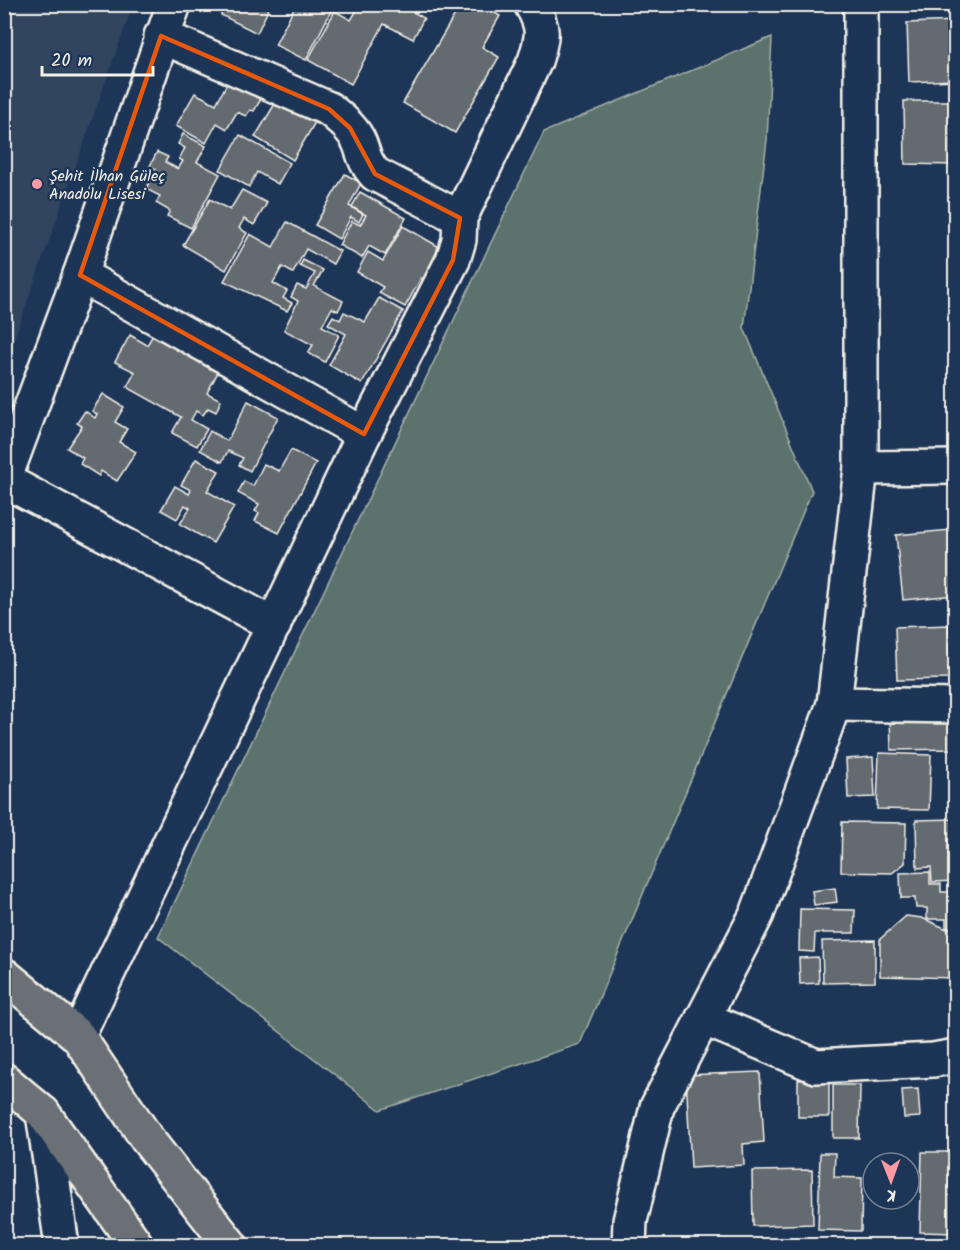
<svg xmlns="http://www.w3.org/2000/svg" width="960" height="1250" font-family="Kalam,sans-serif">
	<rect width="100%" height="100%" fill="#1d3557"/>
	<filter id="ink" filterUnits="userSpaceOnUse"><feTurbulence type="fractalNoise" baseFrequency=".0167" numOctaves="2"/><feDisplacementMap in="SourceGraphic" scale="12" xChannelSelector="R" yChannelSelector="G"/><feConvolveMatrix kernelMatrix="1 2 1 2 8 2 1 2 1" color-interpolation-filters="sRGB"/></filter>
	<g filter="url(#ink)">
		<path fill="#32455e" d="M 5,4 L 133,5 L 5,364 L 4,5 Z"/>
		<path fill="#5c726d" stroke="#a8b2aa" stroke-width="1.5" d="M 772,37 L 767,140 L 744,328 L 812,491 L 580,1044 L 380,1110 L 158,937 L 544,132 Z"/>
		<g fill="#636a6f" stroke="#f4f1e8" stroke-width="1.5">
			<path d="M 212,4 L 271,4 L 257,33 L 221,15 L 223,10 Z"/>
			<path d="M 296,4 L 323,4 L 332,9 L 306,60 L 275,45 Z"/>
			<path d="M 355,4 L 399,4 L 424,18 L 413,39 L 384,24 L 351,84 L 308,60 L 335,11 L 351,20 L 359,7 Z"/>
			<path d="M 461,4 L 480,4 L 500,16 L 482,47 L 499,57 L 455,133 L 403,103 Z"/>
			<path d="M 927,4 L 956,4 L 956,11 L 927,10 Z"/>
			<path d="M 956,21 L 956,80 L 909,82 L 907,23 Z"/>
			<path d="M 231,76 L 264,94 L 254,111 L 250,110 L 246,116 L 237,112 L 227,129 L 217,123 L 206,143 L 176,126 L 195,93 L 216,104 Z"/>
			<path d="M 279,97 L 317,119 L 293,160 L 255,137 Z"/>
			<path d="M 904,101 L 956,101 L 956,165 L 905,164 Z"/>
			<path d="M 183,134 L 206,146 L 197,162 L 220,174 L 191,228 L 167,216 L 170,211 L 156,203 L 160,196 L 146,189 L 156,169 L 150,166 L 157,152 L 168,157 L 165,162 L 178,169 L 183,161 L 179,159 L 185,148 L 178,144 Z"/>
			<path d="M 240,135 L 290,163 L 278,184 L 257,172 L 249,187 L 220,170 Z"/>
			<path d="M 345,174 L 361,183 L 349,206 L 363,214 L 359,222 L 351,217 L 339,239 L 315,225 Z"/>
			<path d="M 242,190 L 267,203 L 254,225 L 244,219 L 239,228 L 247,233 L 226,270 L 183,245 L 210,199 L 230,210 Z"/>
			<path d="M 360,192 L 406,218 L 385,255 L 369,246 L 362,258 L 339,245 L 352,221 L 360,225 L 366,215 L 352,207 Z"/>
			<path d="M 287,222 L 340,251 L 333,264 L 306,249 L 293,273 L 282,267 L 273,283 L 287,291 L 283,298 L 292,303 L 287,311 L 224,281 L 250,234 L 273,247 Z"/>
			<path d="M 403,226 L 448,252 L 431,283 L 421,278 L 405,307 L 379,293 L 383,287 L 357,272 L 368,252 L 383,261 Z"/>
			<path d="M 303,260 L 323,270 L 314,286 L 343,301 L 338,311 L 332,308 L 322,326 L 339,335 L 325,362 L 308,353 L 313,345 L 284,330 L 298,301 L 291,297 L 297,285 L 306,289 L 315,273 L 300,266 Z"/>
			<path d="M 379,298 L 403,311 L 362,384 L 329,365 L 346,334 L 328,324 L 333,316 L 340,320 L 344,312 L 365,322 Z"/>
			<path d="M 130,335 L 147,345 L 153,335 L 219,370 L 207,393 L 221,400 L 216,412 L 208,408 L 203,415 L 196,411 L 191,420 L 207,429 L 197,446 L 172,433 L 181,417 L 127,387 L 135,372 L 115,362 Z"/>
			<path d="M 103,394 L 124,407 L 115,422 L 127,429 L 119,442 L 136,452 L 117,481 L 101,471 L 99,476 L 80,464 L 83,458 L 67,448 L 82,426 L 77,423 L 85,411 L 95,418 L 97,414 L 92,411 Z"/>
			<path d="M 248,401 L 278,417 L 250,471 L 239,465 L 243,458 L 228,451 L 222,462 L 200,450 L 210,431 L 227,441 Z"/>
			<path d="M 291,450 L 316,463 L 279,533 L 255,521 L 259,513 L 255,511 L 259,504 L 238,493 L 244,481 L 253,486 L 264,464 L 279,471 Z"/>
			<path d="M 196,459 L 219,471 L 207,491 L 234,507 L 213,543 L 180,524 L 190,508 L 185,505 L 177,519 L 161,510 L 175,486 L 189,494 L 191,490 L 181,485 Z"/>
			<path d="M 951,530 L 956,595 L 903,600 L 896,535 Z"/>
			<path d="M 949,625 L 950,679 L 897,680 L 895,627 Z"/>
			<path d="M 956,715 L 956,749 L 891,750 L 890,716 Z"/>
			<path d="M 879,753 L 931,755 L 929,810 L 877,809 Z"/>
			<path d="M 873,757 L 875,797 L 848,798 L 846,759 Z"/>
			<path d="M 956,819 L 956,881 L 932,882 L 931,867 L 917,868 L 916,820 Z"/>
			<path d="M 842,822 L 906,823 L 905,863 L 892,873 L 841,872 Z"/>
			<path d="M 930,872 L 930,884 L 941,884 L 941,892 L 956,892 L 956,928 L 946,928 L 946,919 L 927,919 L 927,908 L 916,908 L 915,898 L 901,898 L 900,873 Z"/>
			<path d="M 835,888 L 837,902 L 814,905 L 812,891 Z"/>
			<path d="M 800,909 L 855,910 L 854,933 L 815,933 L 814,952 L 799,951 Z"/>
			<path d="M 906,916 L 922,918 L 956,933 L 956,978 L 880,976 L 880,939 Z"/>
			<path d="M 875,940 L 875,982 L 823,983 L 822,941 Z"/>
			<path d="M 818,957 L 819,983 L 800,984 L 799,958 Z"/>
			<path d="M 760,1072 L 764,1142 L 743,1144 L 744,1165 L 691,1168 L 686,1075 Z"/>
			<path d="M 829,1079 L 829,1117 L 798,1117 L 798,1080 Z"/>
			<path d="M 833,1085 L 860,1085 L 859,1138 L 833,1138 Z"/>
			<path d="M 918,1089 L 920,1117 L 904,1118 L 902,1090 Z"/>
			<path d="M 922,1152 L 956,1152 L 956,1233 L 920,1232 Z"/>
			<path d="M 820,1153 L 835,1153 L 834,1177 L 862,1178 L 861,1231 L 818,1230 Z"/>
			<path d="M 812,1170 L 813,1224 L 753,1226 L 752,1171 Z"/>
		</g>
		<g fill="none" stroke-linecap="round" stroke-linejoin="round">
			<defs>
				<g id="minor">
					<path d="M 174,4 L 80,275 L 4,480 L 274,625"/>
					<path d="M 161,36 L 329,109 C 341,119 354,129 360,144 C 364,156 366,164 375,174 L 460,218"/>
					<path d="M 80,275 L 364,434"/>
					<path d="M 861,468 L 956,467"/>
					<path d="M 834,704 L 956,706"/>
					<path d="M 703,1018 L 816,1066 L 933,1060 L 956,1056"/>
					<path d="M 78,1036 L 364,434 L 453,260 L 459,240 L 460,218 L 535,61 C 543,36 545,28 531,4"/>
					<path d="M 43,1113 L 62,1246"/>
					<path d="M 629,1246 L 630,1221 L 657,1107 L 757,914 L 834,704 L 861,468 L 861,4"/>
				</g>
				<g id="major">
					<path d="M 4,975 L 78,1036 L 147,1139 L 231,1246"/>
					<path d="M 4,1080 L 43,1113 L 137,1246"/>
				</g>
			</defs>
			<use href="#minor" stroke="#f4f1e8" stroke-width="38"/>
			<use href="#major" stroke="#f4f1e8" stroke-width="38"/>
			<use href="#minor" stroke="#1d3557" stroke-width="33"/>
			<use href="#major" stroke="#6a7074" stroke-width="33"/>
		</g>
	</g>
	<path fill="none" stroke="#e8590c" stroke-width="4.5" stroke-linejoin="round" d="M 161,36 L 329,109 L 350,128 L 375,174 L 460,218 L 453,260 L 364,434 L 80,275 Z"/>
	<circle fill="#ff9aa2" stroke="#1d3557" stroke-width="2" cx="37" cy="184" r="6"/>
	<g text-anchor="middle" stroke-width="5" stroke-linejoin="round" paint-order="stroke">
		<g font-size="16" fill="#f4f1e8" stroke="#1d3557" text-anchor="start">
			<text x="49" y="181">Şehit İlhan Güleç<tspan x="49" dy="18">Anadolu Lisesi</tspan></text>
		</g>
	</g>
	<rect width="960" height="1250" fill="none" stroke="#1d3557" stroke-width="24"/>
	<rect x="12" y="12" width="936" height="1226" fill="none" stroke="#f4f1e8" stroke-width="2" filter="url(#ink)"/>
	<g transform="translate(891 1181) rotate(179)"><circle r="28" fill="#1d3557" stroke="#738091" stroke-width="1.5"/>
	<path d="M0-4.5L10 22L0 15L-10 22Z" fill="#ff9aa2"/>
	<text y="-9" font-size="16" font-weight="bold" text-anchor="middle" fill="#f4f1e8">K</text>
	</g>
	<path d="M42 66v9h111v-9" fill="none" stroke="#f4f1e8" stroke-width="3"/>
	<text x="51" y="66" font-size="18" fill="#f4f1e8" stroke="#1d3557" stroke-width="4.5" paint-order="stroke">20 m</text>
</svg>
